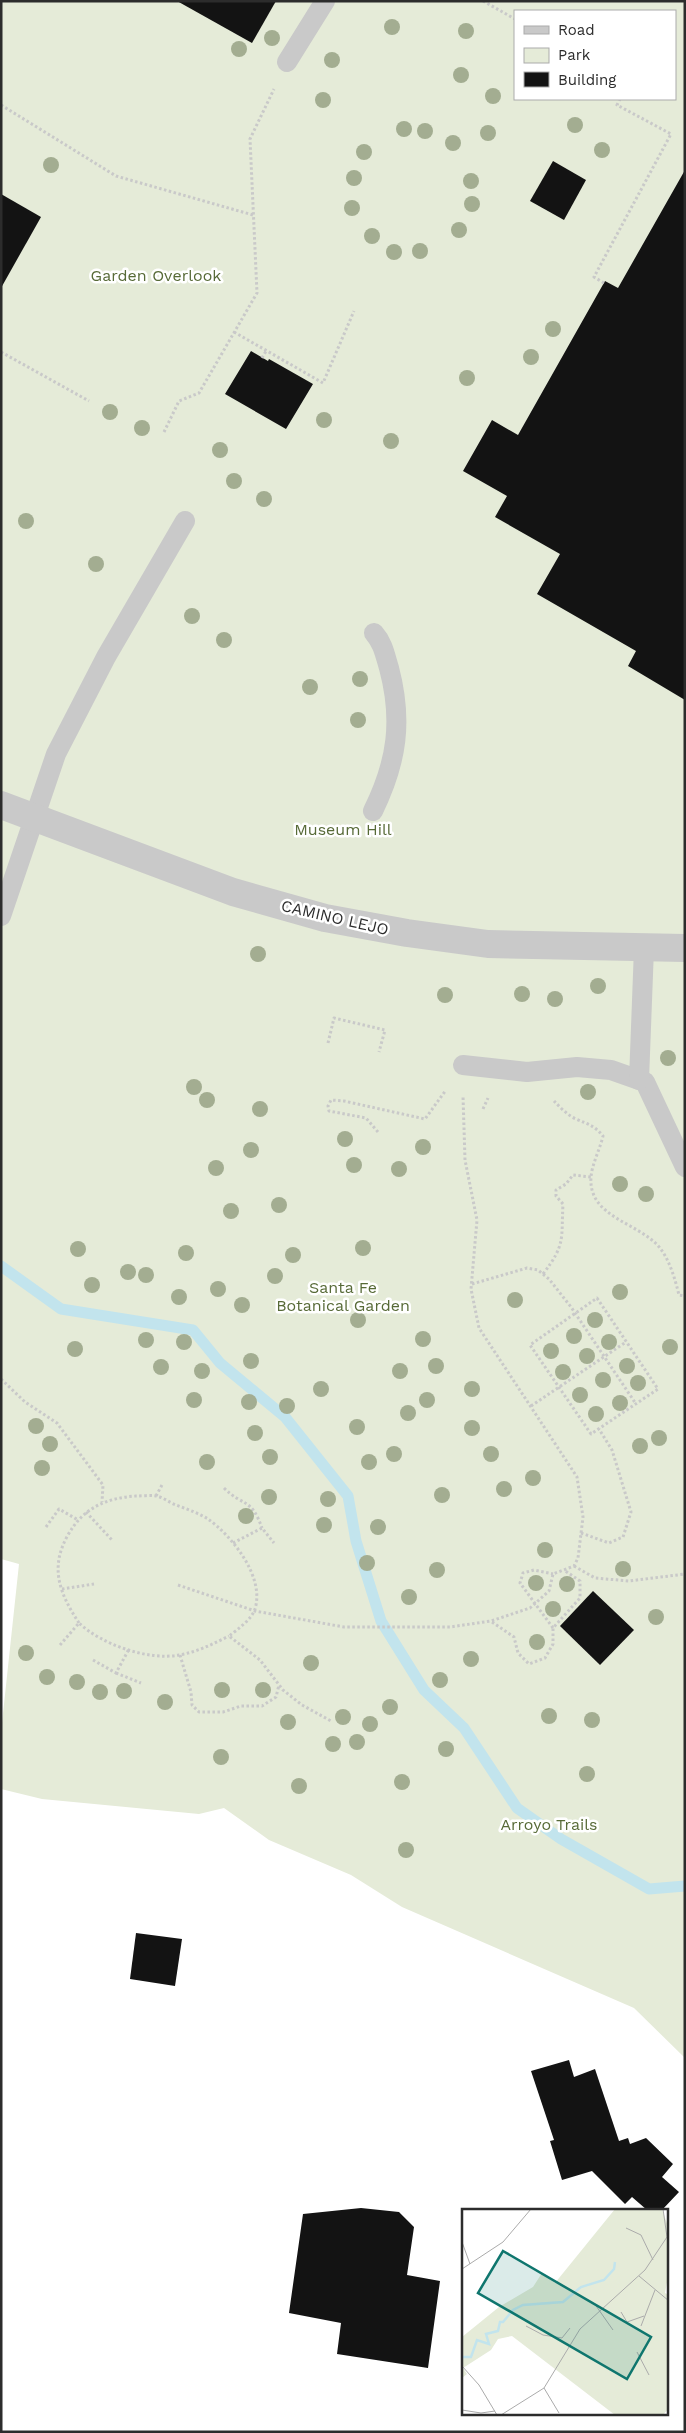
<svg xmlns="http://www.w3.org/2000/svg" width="686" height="2433" font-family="'Work Sans',sans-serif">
	<rect width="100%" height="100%" fill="#fff"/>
	<path fill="#e5ebd8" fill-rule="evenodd" d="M 1,1 L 685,1 L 685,2058 L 634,2008 L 402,1907 L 351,1875 L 269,1840 L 224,1808 L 199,1814 L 42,1799 L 1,1789 L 1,1732 L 19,1564 L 1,1559 ZM 515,11 L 675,11 L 675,99 L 515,99 Z"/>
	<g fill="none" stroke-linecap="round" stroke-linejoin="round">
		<path stroke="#c2e4ed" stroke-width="11" d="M 1,1266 L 61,1309 L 193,1330 L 220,1363 L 285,1417 L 348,1496 L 356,1541 L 381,1621 L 424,1690 L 464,1728 L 517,1808 L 561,1839 L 649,1889 L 685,1886"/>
	</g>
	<g fill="#131313">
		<path d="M 177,1 L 276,1 L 252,43 Z"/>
		<path d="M 553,161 L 586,180 L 564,220 L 530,201 Z"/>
		<path d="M 685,170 L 685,700 L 628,666 L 636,651 L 537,594 L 560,554 L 495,517 L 507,496 L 463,471 L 492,420 L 518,435 L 605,281 L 618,288 Z"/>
		<path d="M 1,194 L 41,217 L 1,288 Z"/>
		<path d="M 251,351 L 268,361 L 269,359 L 313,384 L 286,429 L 225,394 Z"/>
		<path d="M 593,1591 L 634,1630 L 600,1665 L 560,1626 Z"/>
		<path d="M 136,1933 L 182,1939 L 175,1986 L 130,1979 Z"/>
		<path d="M 569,2060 L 574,2077 L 595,2069 L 619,2141 L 628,2138 L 630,2144 L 646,2138 L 673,2164 L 662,2177 L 679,2192 L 662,2210 L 647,2210 L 632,2197 L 625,2204 L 592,2171 L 562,2180 L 550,2141 L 554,2140 L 531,2071 Z"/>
		<path d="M 361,2208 L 399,2212 L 414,2227 L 407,2275 L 440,2281 L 428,2368 L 337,2354 L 341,2323 L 289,2313 L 303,2214 Z"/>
	</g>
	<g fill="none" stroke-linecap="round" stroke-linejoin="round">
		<g stroke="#c9c9c9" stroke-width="3" stroke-dasharray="2.5 2.5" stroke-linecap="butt">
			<path d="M 483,1 L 515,19"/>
			<path d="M 1,105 L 116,176 L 253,215"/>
			<path d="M 604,283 L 594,277 L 671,134 L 617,105 L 620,99"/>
			<path d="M 234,332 L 323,383 L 354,311"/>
			<path d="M 1,352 L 89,401"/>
			<path d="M 262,358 L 266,351"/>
			<path d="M 164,432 L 179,401 L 199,393 L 257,293 L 250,139 L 274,89"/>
			<path d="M 328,1043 L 334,1018 L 385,1030 L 379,1052"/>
			<path d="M 554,1101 C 560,1107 567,1115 576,1119 C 587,1124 594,1125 603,1136 C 600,1149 592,1164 591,1177 C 588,1218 639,1222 660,1248 C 670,1261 675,1279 679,1295 L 685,1296"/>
			<path d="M 483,1109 L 488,1098"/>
			<path d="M 378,1132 L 366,1118 L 329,1111 L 328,1106 L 331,1100 L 344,1101 L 425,1119 L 446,1090"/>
			<path d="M 543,1274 C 566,1244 561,1239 563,1204 L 556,1196 L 556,1190 L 566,1184 L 573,1175 L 591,1177"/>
			<path d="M 472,1284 L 527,1268 L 538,1270 L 549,1279 L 571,1307 L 636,1404"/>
			<path d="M 597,1298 L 658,1389 L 591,1434 L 530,1345 Z"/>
			<path d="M 1,1379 L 25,1402 L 57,1423 L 103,1485 L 102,1502"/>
			<path d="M 531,1406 L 626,1342"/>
			<path d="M 224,1488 C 243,1507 251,1497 262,1528"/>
			<path d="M 156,1496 L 163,1483"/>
			<path d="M 86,1512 L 112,1540"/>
			<path d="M 46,1527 L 59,1509 L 78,1520"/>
			<path d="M 581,1533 L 609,1543 L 623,1537 L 631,1512 L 612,1450 L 599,1429"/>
			<path d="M 233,1543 L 262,1528 L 274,1543"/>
			<path d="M 574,1566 L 595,1578 L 629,1581 L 685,1574"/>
			<path d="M 178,1585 L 255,1611 L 344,1627 L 450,1627 L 491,1621 L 530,1608 L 549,1591 L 553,1574 L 574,1566 L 578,1558 L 583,1517 L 577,1477 L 479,1328 L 471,1289 L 477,1220 L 465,1160 L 463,1096"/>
			<path d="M 62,1589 L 94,1584"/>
			<path d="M 492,1622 L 514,1637 L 518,1653 L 529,1664 L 545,1658 L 553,1644 L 553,1628 L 580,1598 L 580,1581 L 564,1570"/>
			<path d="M 79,1623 C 60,1594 49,1568 68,1535 C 83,1508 106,1498 136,1496 C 142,1496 150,1495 156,1496 C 163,1497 170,1503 176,1505 C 187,1509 198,1513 208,1519 C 232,1536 265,1577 255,1609 C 252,1619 237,1630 229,1636 L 260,1660 L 283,1690 L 302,1705 L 331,1721"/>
			<path d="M 553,1628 L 520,1583 L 523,1573 L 534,1570 L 553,1574"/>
			<path d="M 60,1645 L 79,1623 C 101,1644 148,1661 179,1655 C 197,1652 213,1644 229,1636"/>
			<path d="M 180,1655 L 191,1692 L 192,1705 L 199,1712 L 223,1712 L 241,1706 L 262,1706 L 276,1697 L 279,1685"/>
			<path d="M 93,1660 L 116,1673 L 129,1649"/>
			<path d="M 116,1673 L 141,1683"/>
		</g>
		<g stroke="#c9c9c9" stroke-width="20">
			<path d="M 287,62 L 325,1"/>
			<path d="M 373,811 C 397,762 403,721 389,668 C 385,655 383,643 374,633"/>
			<path d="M 1,916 L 56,754 L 106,657 L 185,521"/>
			<path d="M 463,1065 L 527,1072 L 577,1067 L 611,1070 L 645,1082 L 685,1167"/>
			<path d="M 639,1080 L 644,948"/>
		</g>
		<path stroke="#c9c9c9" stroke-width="28" d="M 1,805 L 233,892 L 325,918 L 407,933 L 488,944 L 685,948"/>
	</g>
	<g fill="#a3ad91">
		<circle cx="392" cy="27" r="8"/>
		<circle cx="466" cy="31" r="8"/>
		<circle cx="272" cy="38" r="8"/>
		<circle cx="239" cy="49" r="8"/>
		<circle cx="332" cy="60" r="8"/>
		<circle cx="461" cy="75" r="8"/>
		<circle cx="493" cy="96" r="8"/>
		<circle cx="323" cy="100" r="8"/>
		<circle cx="575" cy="125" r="8"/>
		<circle cx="404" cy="129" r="8"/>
		<circle cx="425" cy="131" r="8"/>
		<circle cx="488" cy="133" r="8"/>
		<circle cx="453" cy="143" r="8"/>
		<circle cx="602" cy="150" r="8"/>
		<circle cx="364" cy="152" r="8"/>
		<circle cx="51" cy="165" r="8"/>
		<circle cx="354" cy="178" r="8"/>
		<circle cx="471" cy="181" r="8"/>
		<circle cx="472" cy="204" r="8"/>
		<circle cx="352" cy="208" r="8"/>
		<circle cx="459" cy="230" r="8"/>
		<circle cx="372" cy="236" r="8"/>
		<circle cx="420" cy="251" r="8"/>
		<circle cx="394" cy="252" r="8"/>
		<circle cx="553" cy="329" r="8"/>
		<circle cx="531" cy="357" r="8"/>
		<circle cx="467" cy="378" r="8"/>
		<circle cx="110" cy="412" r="8"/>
		<circle cx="324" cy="420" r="8"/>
		<circle cx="142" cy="428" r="8"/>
		<circle cx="391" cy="441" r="8"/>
		<circle cx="220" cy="450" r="8"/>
		<circle cx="234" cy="481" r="8"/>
		<circle cx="264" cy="499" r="8"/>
		<circle cx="26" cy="521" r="8"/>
		<circle cx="96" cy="564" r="8"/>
		<circle cx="192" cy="616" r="8"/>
		<circle cx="224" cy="640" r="8"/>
		<circle cx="360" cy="679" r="8"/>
		<circle cx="310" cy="687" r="8"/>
		<circle cx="358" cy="720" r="8"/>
		<circle cx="258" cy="954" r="8"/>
		<circle cx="598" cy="986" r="8"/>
		<circle cx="522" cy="994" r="8"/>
		<circle cx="445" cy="995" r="8"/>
		<circle cx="555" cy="999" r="8"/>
		<circle cx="668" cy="1058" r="8"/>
		<circle cx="194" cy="1087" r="8"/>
		<circle cx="588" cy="1092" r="8"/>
		<circle cx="207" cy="1100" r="8"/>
		<circle cx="260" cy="1109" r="8"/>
		<circle cx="345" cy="1139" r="8"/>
		<circle cx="423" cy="1147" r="8"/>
		<circle cx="251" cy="1150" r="8"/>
		<circle cx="354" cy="1165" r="8"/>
		<circle cx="216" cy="1168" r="8"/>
		<circle cx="399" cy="1169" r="8"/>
		<circle cx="620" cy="1184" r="8"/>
		<circle cx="646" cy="1194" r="8"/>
		<circle cx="279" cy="1205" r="8"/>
		<circle cx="231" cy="1211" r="8"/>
		<circle cx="363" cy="1248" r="8"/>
		<circle cx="78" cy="1249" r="8"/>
		<circle cx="186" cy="1253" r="8"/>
		<circle cx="293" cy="1255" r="8"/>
		<circle cx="128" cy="1272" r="8"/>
		<circle cx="146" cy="1275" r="8"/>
		<circle cx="275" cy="1276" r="8"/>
		<circle cx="92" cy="1285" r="8"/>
		<circle cx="218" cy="1289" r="8"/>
		<circle cx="620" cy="1292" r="8"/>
		<circle cx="179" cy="1297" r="8"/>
		<circle cx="515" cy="1300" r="8"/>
		<circle cx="242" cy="1305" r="8"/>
		<circle cx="358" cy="1320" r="8"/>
		<circle cx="595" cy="1320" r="8"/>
		<circle cx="574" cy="1336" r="8"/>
		<circle cx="423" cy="1339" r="8"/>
		<circle cx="146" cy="1340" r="8"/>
		<circle cx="184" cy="1342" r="8"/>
		<circle cx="609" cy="1342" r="8"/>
		<circle cx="670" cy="1347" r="8"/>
		<circle cx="75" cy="1349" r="8"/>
		<circle cx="551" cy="1351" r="8"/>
		<circle cx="587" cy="1356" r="8"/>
		<circle cx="251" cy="1361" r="8"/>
		<circle cx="436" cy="1366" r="8"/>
		<circle cx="627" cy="1366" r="8"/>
		<circle cx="161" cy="1367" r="8"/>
		<circle cx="202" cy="1371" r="8"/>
		<circle cx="400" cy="1371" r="8"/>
		<circle cx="563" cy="1372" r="8"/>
		<circle cx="603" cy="1380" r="8"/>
		<circle cx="638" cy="1383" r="8"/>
		<circle cx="321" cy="1389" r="8"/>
		<circle cx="472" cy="1389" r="8"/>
		<circle cx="580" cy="1395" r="8"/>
		<circle cx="194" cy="1400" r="8"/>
		<circle cx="427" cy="1400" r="8"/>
		<circle cx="249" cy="1402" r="8"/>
		<circle cx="620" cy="1403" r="8"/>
		<circle cx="287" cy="1406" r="8"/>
		<circle cx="408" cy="1413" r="8"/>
		<circle cx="596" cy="1414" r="8"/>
		<circle cx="36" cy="1426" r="8"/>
		<circle cx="357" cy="1427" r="8"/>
		<circle cx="472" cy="1428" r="8"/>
		<circle cx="255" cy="1433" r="8"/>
		<circle cx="659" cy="1438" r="8"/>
		<circle cx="50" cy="1444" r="8"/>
		<circle cx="640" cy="1446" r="8"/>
		<circle cx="394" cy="1454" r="8"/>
		<circle cx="491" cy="1454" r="8"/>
		<circle cx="270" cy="1457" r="8"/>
		<circle cx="207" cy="1462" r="8"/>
		<circle cx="369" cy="1462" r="8"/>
		<circle cx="42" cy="1468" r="8"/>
		<circle cx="533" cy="1478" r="8"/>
		<circle cx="504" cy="1489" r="8"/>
		<circle cx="442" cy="1495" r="8"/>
		<circle cx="269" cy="1497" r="8"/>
		<circle cx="328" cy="1499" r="8"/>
		<circle cx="246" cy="1516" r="8"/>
		<circle cx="324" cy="1525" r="8"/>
		<circle cx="378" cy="1527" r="8"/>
		<circle cx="545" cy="1550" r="8"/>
		<circle cx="367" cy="1563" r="8"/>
		<circle cx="623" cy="1569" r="8"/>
		<circle cx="437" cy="1570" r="8"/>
		<circle cx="536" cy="1583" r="8"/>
		<circle cx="567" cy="1584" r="8"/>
		<circle cx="409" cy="1597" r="8"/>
		<circle cx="553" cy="1609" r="8"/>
		<circle cx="656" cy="1617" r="8"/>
		<circle cx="537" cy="1642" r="8"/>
		<circle cx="26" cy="1653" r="8"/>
		<circle cx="471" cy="1659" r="8"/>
		<circle cx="311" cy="1663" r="8"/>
		<circle cx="47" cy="1677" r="8"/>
		<circle cx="440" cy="1680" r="8"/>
		<circle cx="77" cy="1682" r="8"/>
		<circle cx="222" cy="1690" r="8"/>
		<circle cx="263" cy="1690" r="8"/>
		<circle cx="124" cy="1691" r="8"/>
		<circle cx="100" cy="1692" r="8"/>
		<circle cx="165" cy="1702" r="8"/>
		<circle cx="390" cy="1707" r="8"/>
		<circle cx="549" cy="1716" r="8"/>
		<circle cx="343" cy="1717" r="8"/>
		<circle cx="592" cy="1720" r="8"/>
		<circle cx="288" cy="1722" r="8"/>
		<circle cx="370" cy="1724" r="8"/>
		<circle cx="357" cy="1742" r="8"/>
		<circle cx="333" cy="1744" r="8"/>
		<circle cx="446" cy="1749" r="8"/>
		<circle cx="221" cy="1757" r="8"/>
		<circle cx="587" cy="1774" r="8"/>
		<circle cx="402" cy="1782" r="8"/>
		<circle cx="299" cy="1786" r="8"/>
		<circle cx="406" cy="1850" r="8"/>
	</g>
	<g text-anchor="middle" stroke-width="5" stroke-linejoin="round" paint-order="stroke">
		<g font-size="16" fill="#576a37" stroke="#fff">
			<text x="156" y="281">Garden Overlook</text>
			<text x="343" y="835">Museum Hill</text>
			<text x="343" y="1293">Santa Fe<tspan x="343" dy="18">Botanical Garden</tspan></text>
			<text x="549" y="1830">Arroyo Trails</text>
		</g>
		<g font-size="16" fill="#2c2c2c" stroke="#fff">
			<text transform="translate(335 917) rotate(13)" y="6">CAMINO LEJO</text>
		</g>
	</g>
	<g transform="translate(462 2209)">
		<rect width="206" height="206" fill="#fff"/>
		<path d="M 153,0 L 200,0 L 207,20 L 206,68 L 203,84 L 207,86 L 207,199 L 201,206 L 153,206 L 50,127 L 36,130 L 29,141 L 1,159 L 5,165 L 0,169 L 0,128 L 37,98 L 71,78 L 80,64 L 93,74 Z" fill="#e5ebd8"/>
		<path fill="none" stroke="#c2e4ed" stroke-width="2.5" d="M 0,148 L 9,148 L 15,131 L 27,135 L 24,125 L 36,122 L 38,113 L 41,113 L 51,101 L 61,96 L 101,93 L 119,78 L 142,71 L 152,60 L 153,53"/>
		<path fill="none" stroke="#ababab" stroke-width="1" d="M 164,19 L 179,26 L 191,51M 0,33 L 8,55M 0,60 L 41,33 L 69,0M 177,67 L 207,92M 132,94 L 151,121M 159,103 L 165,113 L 182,107M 64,117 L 81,126 L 100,129 L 108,119M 179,117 L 193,81M 175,143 L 187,166M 0,157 L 17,176 L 35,206M 82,179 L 97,204M 0,201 L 19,204 L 33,202M 39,206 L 82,179 L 118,120 L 183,61 L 205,28 L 201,0"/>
		<path fill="#0f766e" fill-opacity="0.15" stroke="#0f766e" stroke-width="2.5" d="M 41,42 L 189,128 L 165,170 L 16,84 Z"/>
		<rect width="206" height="206" fill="none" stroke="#2c2c2c" stroke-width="2.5"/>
	</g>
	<rect width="686" height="2433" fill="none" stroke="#2c2c2c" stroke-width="5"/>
	<rect x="514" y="10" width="162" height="90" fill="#ffffff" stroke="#ababab"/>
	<rect x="524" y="26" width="25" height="8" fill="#c9c9c9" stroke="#ababab"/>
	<text x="558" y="35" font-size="15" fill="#2c2c2c">Road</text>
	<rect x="524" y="48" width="25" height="15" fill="#e5ebd8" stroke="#ababab"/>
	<text x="558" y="60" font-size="15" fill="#2c2c2c">Park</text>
	<rect x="524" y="72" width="25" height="15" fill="#131313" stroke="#ababab"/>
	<text x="558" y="85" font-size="15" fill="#2c2c2c">Building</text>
</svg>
